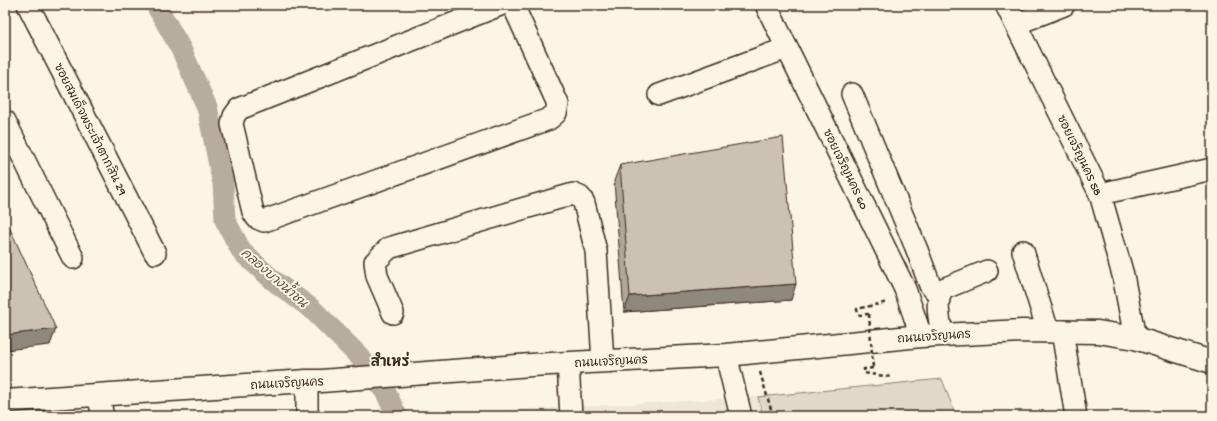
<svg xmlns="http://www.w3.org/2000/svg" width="1217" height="421" font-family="'Gochi Hand','Playpen Sans Thai',sans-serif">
	<rect width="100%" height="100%" fill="#fcf5e5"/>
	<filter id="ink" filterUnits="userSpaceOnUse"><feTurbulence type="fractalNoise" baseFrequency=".025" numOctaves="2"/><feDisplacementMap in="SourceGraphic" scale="8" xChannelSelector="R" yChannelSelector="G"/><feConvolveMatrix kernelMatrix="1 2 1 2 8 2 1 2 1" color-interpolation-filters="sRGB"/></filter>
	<g filter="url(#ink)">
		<path fill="#eee6d6" d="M 758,397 L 763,416 L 443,416 L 442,414 Z"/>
		<path fill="#e0d8c8" stroke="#8e8173" d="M 942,379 L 956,416 L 763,416 L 758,397 Z"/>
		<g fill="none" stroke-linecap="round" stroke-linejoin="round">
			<path stroke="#b7ad9e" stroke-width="21" d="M 156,5 L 181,49 L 207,107 L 223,184 L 225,220 L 242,252 L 274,281 L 312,309 L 360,357 L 386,393 L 397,416"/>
			<defs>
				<g id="minor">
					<path d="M 28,5 L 155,253"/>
					<path d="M 500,5 L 239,109 L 234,116 L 232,124 L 253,212 L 257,218 L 264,221 L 549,119 L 556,113 L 558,104 L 513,5"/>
					<path d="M 766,5 L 905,289 L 921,336"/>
					<path d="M 1006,5 L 1100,194 L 1123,275 L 1135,338"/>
					<path d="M 1016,24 L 1064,5"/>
					<path d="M 852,94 L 917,250 L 930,285 L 939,295"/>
					<path d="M 659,95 L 787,48"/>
					<path d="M 5,121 L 73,258"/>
					<path d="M 1100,194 L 1212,169"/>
					<path d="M 1023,251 L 1048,331"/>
					<path d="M 393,313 L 377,276 L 375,262 L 389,248 L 573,194 L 580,197 L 584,203 L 596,251 L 603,361"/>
					<path d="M 1062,331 L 1076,416"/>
					<path d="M 942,335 C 940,319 934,303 943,289 L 987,271"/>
					<path d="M 726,355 L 741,416"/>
					<path d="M 568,363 L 571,416"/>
					<path d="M 307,381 L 307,416"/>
					<path d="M 98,395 L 103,416"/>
				</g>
				<path id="major" d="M 5,401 L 307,381 L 321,381 L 531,365 L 726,355 L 921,336 L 1023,331 L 1098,332 L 1135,338 L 1212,362"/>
			</defs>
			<use href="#minor" stroke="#3b2a1e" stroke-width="24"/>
			<use href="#major" stroke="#3b2a1e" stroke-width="25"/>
			<g stroke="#3b2a1e" stroke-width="2.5" stroke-dasharray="4 3" stroke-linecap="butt">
				<path d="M 869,314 L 858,315 L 857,309 L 888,302"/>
				<path d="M 873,368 L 864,369 L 864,373 L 891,377"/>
				<path d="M 760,372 L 773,416"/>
			</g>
			<use href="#minor" stroke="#fcf5e5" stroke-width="21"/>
			<use href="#major" stroke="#fcf5e5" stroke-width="22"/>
			<path stroke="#3b2a1e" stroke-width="2.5" stroke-dasharray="4 3" stroke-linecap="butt" d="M 869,314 L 873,368"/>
		</g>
		<path fill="#afa79a" stroke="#3b2a1e" d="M 620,165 L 791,300 L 624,312 L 614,181 Z"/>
		<g fill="#8f887d" stroke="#3b2a1e">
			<path d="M 796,284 L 791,300 L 624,312 L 630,296 Z"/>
			<path d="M 56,329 L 50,345 L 5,350 L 5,335 Z"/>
		</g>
		<g fill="#ccc2b3" stroke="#3b2a1e">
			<path d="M 783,137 L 796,284 L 630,296 L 620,165 Z"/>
			<path d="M 5,218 L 56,329 L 5,335 Z"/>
		</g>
	</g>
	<g text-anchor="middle" stroke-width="4" stroke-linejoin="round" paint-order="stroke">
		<g font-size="12" fill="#3b2a1e" stroke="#fcf5e5">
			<text transform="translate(91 129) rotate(63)" y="4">ซอยสมเด็จพระเจ้าตากสิน 29</text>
			<text transform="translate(1080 155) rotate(64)" y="4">ซอยเจริญนคร 58</text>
			<text transform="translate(846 169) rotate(64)" y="4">ซอยเจริญนคร 60</text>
			<text transform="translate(934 336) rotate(-4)" y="4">ถนนเจริญนคร</text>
			<text transform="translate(611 361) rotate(-3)" y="4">ถนนเจริญนคร</text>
			<text transform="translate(287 383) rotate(-3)" y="4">ถนนเจริญนคร</text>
		</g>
		<g font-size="13" font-style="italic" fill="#605144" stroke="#fcf5e5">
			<text transform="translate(275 277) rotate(41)" y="5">คลองบางน้ำชน</text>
		</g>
		<g font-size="14" font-weight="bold" fill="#3b2a1e" stroke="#fcf5e5">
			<text x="390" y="366">สำเหร่</text>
		</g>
	</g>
	<rect width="1217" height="421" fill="none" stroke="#fcf5e5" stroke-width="20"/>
	<rect x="10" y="10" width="1197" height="401" fill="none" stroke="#3b2a1e" stroke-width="1.5" filter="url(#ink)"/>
</svg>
